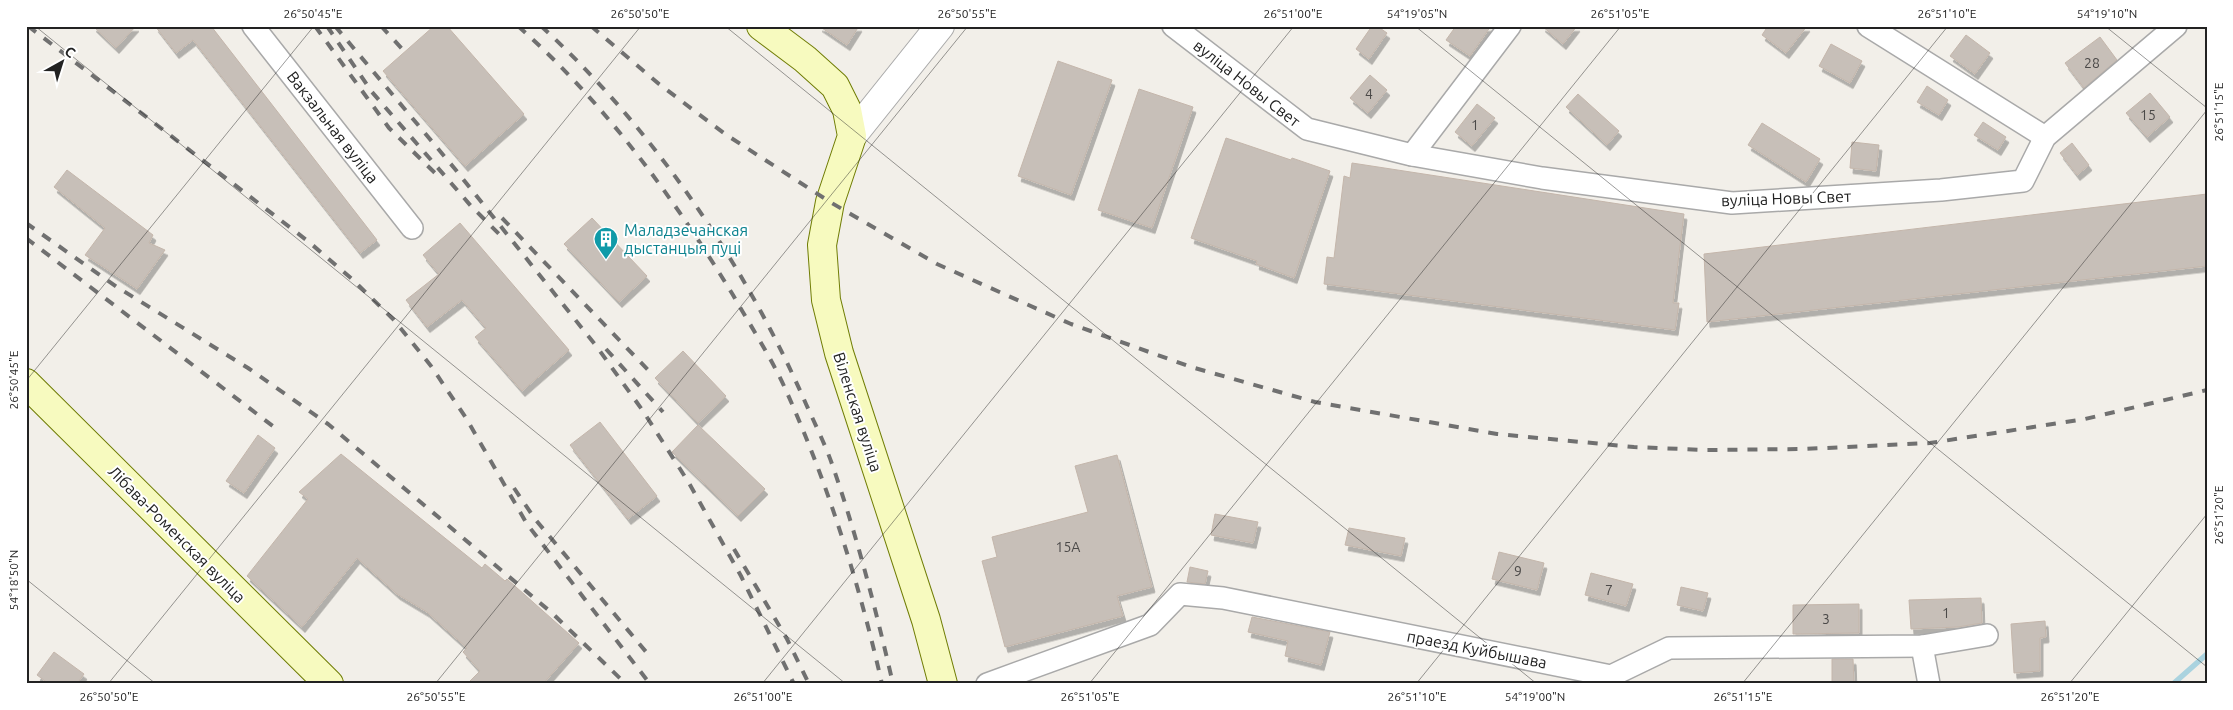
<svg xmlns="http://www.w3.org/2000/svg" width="2233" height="710" font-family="Ubuntu,sans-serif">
	<defs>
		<filter id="shadow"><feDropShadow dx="3" dy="5.5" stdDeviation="0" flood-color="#0004"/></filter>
	</defs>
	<rect width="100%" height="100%" fill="#f2efe9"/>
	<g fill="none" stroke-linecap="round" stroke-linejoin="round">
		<path stroke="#aad3df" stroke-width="5.5" d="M 2173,684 L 2207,654"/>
	</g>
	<g fill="#c7bfb8" stroke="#c4b6ab" filter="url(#shadow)">
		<path d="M 93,26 L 136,26 L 116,48 Z"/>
		<path d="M 155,26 L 211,26 L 377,240 L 360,253 L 193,40 L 176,53 Z"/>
		<path d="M 434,26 L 447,26 L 524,114 L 465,166 L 383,71 Z"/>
		<path d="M 819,26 L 859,26 L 847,45 Z"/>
		<path d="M 1372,26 L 1377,26 L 1387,33 L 1369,59 L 1356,49 Z"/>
		<path d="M 1456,26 L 1491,26 L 1470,56 L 1446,40 Z"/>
		<path d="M 1542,26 L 1577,26 L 1563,44 Z"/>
		<path d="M 1768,26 L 1807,26 L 1786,53 L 1762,35 Z"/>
		<path d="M 1966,35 L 1990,53 L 1975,74 L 1950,56 Z"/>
		<path d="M 2100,37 L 2117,60 L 2084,88 L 2065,63 Z"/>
		<path d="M 1831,44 L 1862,61 L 1850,83 L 1819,66 Z"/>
		<path d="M 1058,61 L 1112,80 L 1071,195 L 1018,176 Z"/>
		<path d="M 1370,75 L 1387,90 L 1368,113 L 1350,98 Z"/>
		<path d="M 1927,86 L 1948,100 L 1939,115 L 1917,102 Z"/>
		<path d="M 1139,89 L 1193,107 L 1152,228 L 1098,210 Z"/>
		<path d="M 2150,93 L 2170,117 L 2147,137 L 2126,113 Z"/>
		<path d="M 1578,94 L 1619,131 L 1607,145 L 1566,107 Z"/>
		<path d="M 1477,104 L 1495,118 L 1472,146 L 1455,132 Z"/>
		<path d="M 1983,122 L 2006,137 L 1998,150 L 1974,135 Z"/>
		<path d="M 1762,123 L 1820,159 L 1806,182 L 1748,145 Z"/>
		<path d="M 1226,138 L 1291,160 L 1292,158 L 1330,171 L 1294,278 L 1256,264 L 1257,261 L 1191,238 Z"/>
		<path d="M 1852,142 L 1879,145 L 1876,171 L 1850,168 Z"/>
		<path d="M 2072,143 L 2089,165 L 2077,175 L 2060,153 Z"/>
		<path d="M 1352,163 L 1684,214 L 1673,303 L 1679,303 L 1675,330 L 1324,284 L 1327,257 L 1334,258 L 1344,176 L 1350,178 Z"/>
		<path d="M 67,170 L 153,235 L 149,243 L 165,250 L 137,289 L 85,255 L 105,228 L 54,187 Z"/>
		<path d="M 2207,194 L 2207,266 L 1707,322 L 1704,254 Z"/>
		<path d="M 592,218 L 647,276 L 619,302 L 564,244 Z"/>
		<path d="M 460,223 L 569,350 L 522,391 L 475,337 L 486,328 L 462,300 L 427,327 L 406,300 L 439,274 L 423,255 Z"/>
		<path d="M 683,351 L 726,396 L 698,423 L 655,378 Z"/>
		<path d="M 600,422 L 657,496 L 628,519 L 570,445 Z"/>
		<path d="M 698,425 L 765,489 L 738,516 L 672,452 Z"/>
		<path d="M 258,435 L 275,448 L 244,493 L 226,481 Z"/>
		<path d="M 341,454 L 482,568 L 485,564 L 505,581 L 507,579 L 579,643 L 543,684 L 467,684 L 480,671 L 463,652 L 467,648 L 427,612 L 397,594 L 357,558 L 302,627 L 247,576 L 308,499 L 299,492 Z"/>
		<path d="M 1117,455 L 1152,587 L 1117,596 L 1123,616 L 1005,647 L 982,561 L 997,557 L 992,537 L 1088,512 L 1075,466 Z"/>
		<path d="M 1215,514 L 1258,522 L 1253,543 L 1211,535 Z"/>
		<path d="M 1349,528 L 1405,538 L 1401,556 L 1345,545 Z"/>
		<path d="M 1499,552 L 1544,563 L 1537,590 L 1492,579 Z"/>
		<path d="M 1190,567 L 1208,571 L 1205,584 L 1187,582 Z"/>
		<path d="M 1591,573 L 1633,584 L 1626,606 L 1585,595 Z"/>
		<path d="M 1681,587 L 1708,593 L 1703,611 L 1677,605 Z"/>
		<path d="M 1981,598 L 1982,623 L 1958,627 L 1911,629 L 1909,600 Z"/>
		<path d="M 1859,604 L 1859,633 L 1793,634 L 1793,605 Z"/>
		<path d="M 1252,617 L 1330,632 L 1321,665 L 1285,656 L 1288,641 L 1248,632 Z"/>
		<path d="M 2045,621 L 2046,637 L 2040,638 L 2040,671 L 2014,673 L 2011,624 Z"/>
		<path d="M 54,652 L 84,674 L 77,684 L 49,684 L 37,675 Z"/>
		<path d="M 1832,659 L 1853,659 L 1854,683 L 1832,684 Z"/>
	</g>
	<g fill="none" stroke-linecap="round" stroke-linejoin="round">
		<defs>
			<g id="minor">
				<path d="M 253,26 L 412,228"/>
				<path d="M 1173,26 L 1307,129 L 1412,155 L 1542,178 L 1732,203 L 1941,190 L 2023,181 L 2045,137 L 2176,26"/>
				<path d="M 1868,26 L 2045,137"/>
				<path d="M 1412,155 L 1510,26"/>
				<path d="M 1922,646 L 1929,684"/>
				<path d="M 987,684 L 1150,625 L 1180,594 L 1223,598 L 1611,676 L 1669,648 L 1922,646 L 1987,635"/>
			</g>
			<path id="tertiary" d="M 852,136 L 940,26"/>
			<g id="secondary">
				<path d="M 761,26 L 805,59 L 835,86 L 847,110 L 852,136 L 830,202 L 822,245 L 826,300 L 839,353 L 926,620 L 943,684"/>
				<path d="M 26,383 L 329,684"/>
			</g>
		</defs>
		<use href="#minor" stroke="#a9a9a9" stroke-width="24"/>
		<use href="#tertiary" stroke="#a9a9a9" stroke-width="30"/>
		<use href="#secondary" stroke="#707d05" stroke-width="30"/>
		<use href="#minor" stroke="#fff" stroke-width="21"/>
		<use href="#tertiary" stroke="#fff" stroke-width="28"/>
		<use href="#secondary" stroke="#f7fabf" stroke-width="28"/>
		<g stroke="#707070" stroke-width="4" stroke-dasharray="10 10" stroke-linecap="butt">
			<path d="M 28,26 L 309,242 L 352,279 L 394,320 L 431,366 L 466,418 L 527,524 L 650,684"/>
			<path d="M 315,26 L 389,128 L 439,177"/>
			<path d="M 327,26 L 372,92 L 471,206 L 499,234"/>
			<path d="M 335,26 L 455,169 L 597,347 L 643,411 L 689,483 L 741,576 L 794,684"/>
			<path d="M 381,26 L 405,52"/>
			<path d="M 518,26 C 604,102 674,198 733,295 C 750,325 769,354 784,386 C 827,481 859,582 882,684"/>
			<path d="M 541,26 C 653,128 746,266 806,404 C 815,424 825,444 832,464 C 857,536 876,610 893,684"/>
			<path d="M 591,26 L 659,84 L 725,134 L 830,202 L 937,264 L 1071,324 L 1191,367 L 1315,402 L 1497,434 L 1634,447 L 1706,450 L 1804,449 L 1930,443 L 2085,419 L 2207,390"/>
			<path d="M 502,218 L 649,371"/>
			<path d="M 26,223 L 117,287 L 248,368 L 328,424 L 552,613 L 626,684"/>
			<path d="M 26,238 L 278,430"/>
			<path d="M 606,349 L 663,412"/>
			<path d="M 514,488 L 535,519 L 652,659"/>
			<path d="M 734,549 L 787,639 L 809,684"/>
		</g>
	</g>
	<path fill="none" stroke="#222" stroke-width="1" stroke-opacity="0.45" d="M 35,26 L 846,684M 725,26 L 1537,684M 1415,26 L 2207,667M 2105,26 L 2207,108M 26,381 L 314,26M 26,579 L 156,684M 108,684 L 641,26M 435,684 L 968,26M 762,684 L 1294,26M 1089,684 L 1621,26M 1416,684 L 1948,26M 1742,684 L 2207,110M 2069,684 L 2207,514"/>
	<defs>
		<symbol id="building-pin" viewBox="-11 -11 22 30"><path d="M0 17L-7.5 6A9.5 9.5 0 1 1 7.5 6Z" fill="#0f9aa8" stroke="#fff"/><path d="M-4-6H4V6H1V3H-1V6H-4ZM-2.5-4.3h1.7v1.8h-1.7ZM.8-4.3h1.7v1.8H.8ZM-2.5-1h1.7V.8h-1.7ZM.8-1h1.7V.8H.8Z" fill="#fff"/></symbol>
	</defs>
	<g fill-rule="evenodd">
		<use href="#building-pin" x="592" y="225" width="28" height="38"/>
	</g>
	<g text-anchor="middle" stroke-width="4" stroke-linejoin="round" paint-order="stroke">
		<g font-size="14" fill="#4b4948">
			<text x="2092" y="68">28</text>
			<text x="1369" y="99">4</text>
			<text x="2148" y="120">15</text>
			<text x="1475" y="130">1</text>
			<text x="1068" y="552">15А</text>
			<text x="1518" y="576">9</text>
			<text x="1609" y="595">7</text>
			<text x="1946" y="618">1</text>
			<text x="1826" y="624">3</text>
		</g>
		<g font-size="16" fill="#222" stroke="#fff">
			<text transform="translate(1247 83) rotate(38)" y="6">вуліца Новы Свет</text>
			<text transform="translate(333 127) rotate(52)" y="6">Вакзальная вуліца</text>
			<text transform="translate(1786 198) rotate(-2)" y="6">вуліца Новы Свет</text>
			<text transform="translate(858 412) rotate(72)" y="6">Віленская вуліца</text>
			<text transform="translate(177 534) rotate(45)" y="6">Лібава-Роменская вуліца</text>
			<text transform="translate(1477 649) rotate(11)" y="6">праезд Куйбышава</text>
		</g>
		<g font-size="16" fill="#0d838f" stroke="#fff" text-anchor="start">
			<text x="624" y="236">Маладзечанская<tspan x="624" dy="18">дыстанцыя пуці</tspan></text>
		</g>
	</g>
	<rect width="2233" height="710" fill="none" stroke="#ffffff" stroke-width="55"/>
	<g transform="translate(62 62) rotate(39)" stroke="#ffffff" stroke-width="4" paint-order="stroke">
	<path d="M0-4L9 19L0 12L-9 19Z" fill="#222222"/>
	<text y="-8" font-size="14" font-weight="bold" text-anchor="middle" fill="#222222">С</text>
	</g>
	<rect x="28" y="28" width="2178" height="654" fill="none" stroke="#222" stroke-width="2"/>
	<g font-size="12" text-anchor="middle" fill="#222">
		<text x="313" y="18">26°50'45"E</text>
		<text x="640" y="18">26°50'50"E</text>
		<text x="967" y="18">26°50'55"E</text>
		<text x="1293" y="18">26°51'00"E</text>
		<text x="1417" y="18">54°19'05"N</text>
		<text x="1620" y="18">26°51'05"E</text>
		<text x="1947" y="18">26°51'10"E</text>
		<text x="2107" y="18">54°19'10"N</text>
		<text transform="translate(2219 112) rotate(-90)" y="4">26°51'15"E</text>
		<text transform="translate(14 380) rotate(-90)" y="4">26°50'45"E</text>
		<text transform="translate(2219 515) rotate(-90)" y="4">26°51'20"E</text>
		<text transform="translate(14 580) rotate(-90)" y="4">54°18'50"N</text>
		<text x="109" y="701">26°50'50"E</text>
		<text x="436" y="701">26°50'55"E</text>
		<text x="763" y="701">26°51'00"E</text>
		<text x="1090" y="701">26°51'05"E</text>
		<text x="1417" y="701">26°51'10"E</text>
		<text x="1535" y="701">54°19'00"N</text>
		<text x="1743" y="701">26°51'15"E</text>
		<text x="2070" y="701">26°51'20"E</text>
	</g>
</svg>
